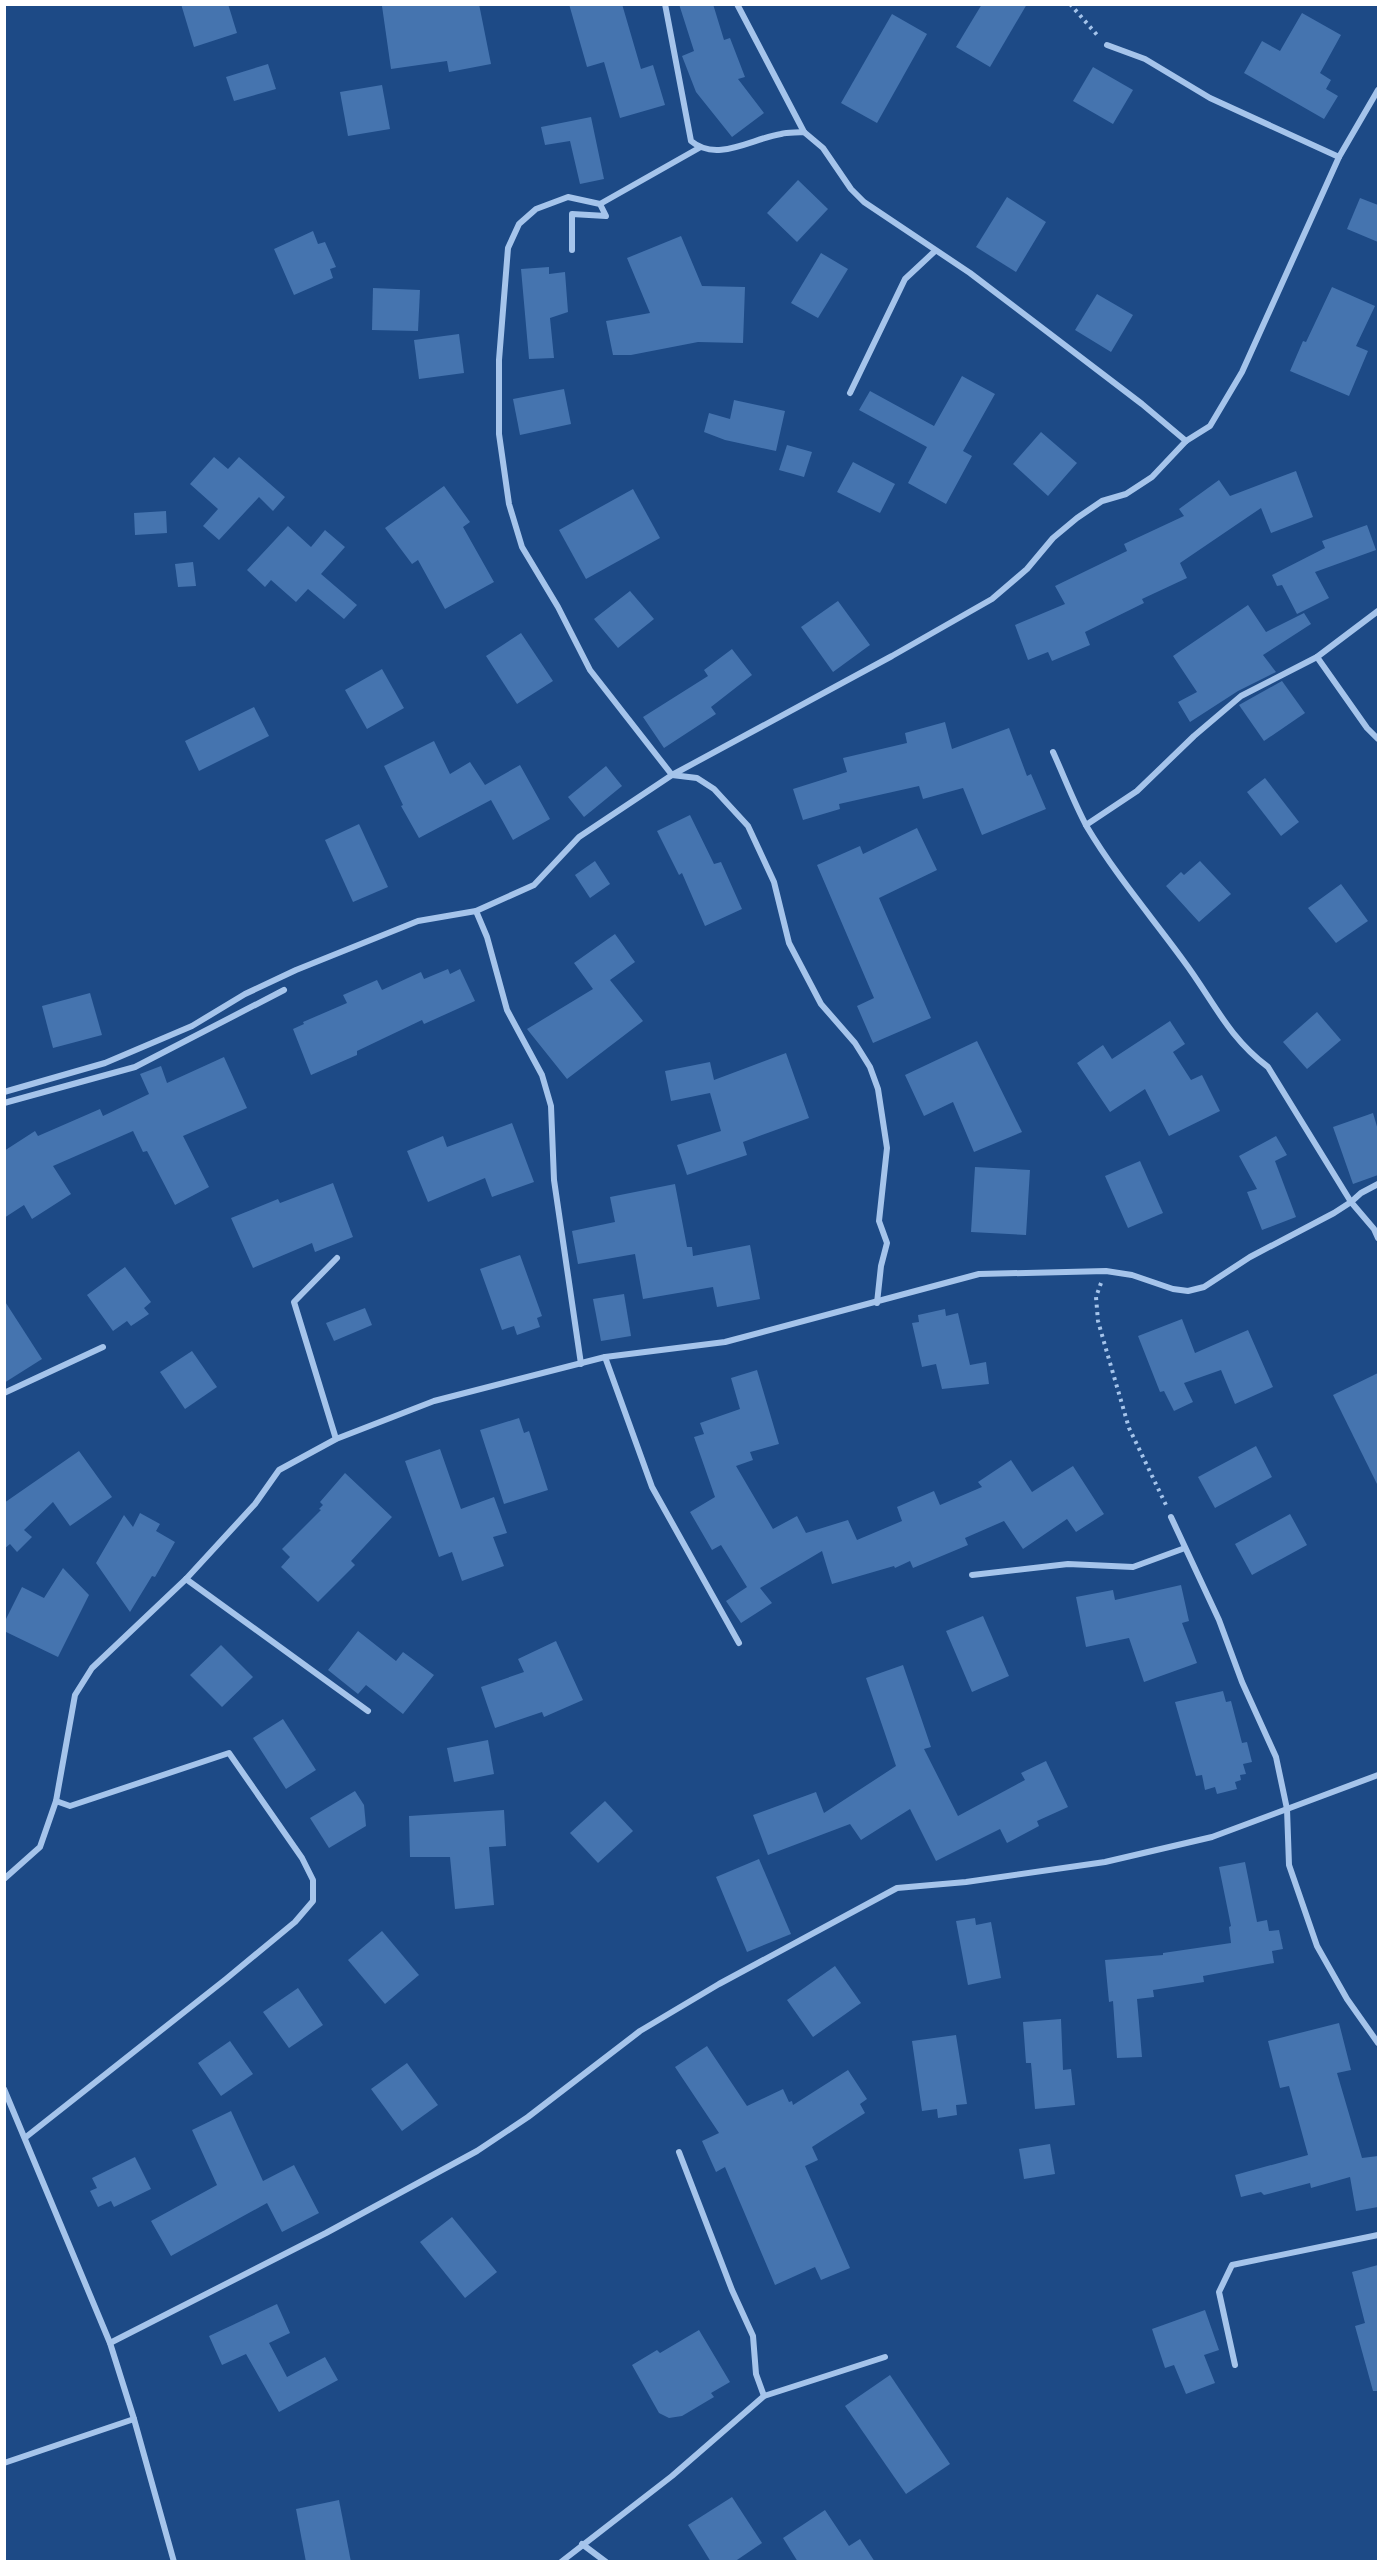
<svg xmlns="http://www.w3.org/2000/svg" width="1383" height="2566" font-family="Overpass,sans-serif">
	<rect width="100%" height="100%" fill="#1d4a86"/>
	<g fill="#4574af">
		<path d="M 181,4 L 228,4 L 237,33 L 194,47 Z"/>
		<path d="M 393,4 L 479,4 L 491,64 L 449,72 L 447,61 L 391,69 L 382,6 Z"/>
		<path d="M 569,4 L 622,4 L 641,69 L 653,65 L 665,105 L 620,118 L 604,62 L 587,67 Z"/>
		<path d="M 679,4 L 713,4 L 724,40 L 730,38 L 745,77 L 738,79 L 764,113 L 732,137 L 696,92 L 682,56 L 694,51 Z"/>
		<path d="M 982,4 L 1027,4 L 990,67 L 956,47 Z"/>
		<path d="M 1302,13 L 1341,35 L 1320,73 L 1331,80 L 1326,89 L 1338,96 L 1324,119 L 1244,73 L 1262,41 L 1280,51 Z"/>
		<path d="M 892,14 L 927,34 L 877,123 L 841,103 Z"/>
		<path d="M 268,64 L 276,89 L 234,101 L 226,77 Z"/>
		<path d="M 1093,67 L 1133,90 L 1113,124 L 1073,101 Z"/>
		<path d="M 382,85 L 390,129 L 348,136 L 340,92 Z"/>
		<path d="M 591,117 L 604,179 L 580,184 L 570,141 L 545,145 L 541,127 Z"/>
		<path d="M 798,180 L 828,209 L 797,242 L 767,213 Z"/>
		<path d="M 1007,197 L 1046,222 L 1016,272 L 976,247 Z"/>
		<path d="M 1360,198 L 1378,205 L 1378,242 L 1347,229 Z"/>
		<path d="M 313,231 L 318,244 L 325,242 L 336,267 L 330,269 L 333,278 L 294,295 L 274,249 Z"/>
		<path d="M 681,236 L 702,286 L 745,287 L 743,343 L 698,342 L 631,355 L 613,355 L 606,321 L 650,313 L 627,258 Z"/>
		<path d="M 821,253 L 848,269 L 818,318 L 791,303 Z"/>
		<path d="M 549,267 L 549,274 L 565,272 L 568,312 L 550,318 L 554,358 L 529,359 L 521,269 Z"/>
		<path d="M 1332,287 L 1375,306 L 1356,346 L 1368,351 L 1349,396 L 1290,371 L 1303,341 L 1306,342 Z"/>
		<path d="M 373,288 L 420,290 L 418,331 L 372,330 Z"/>
		<path d="M 1097,294 L 1133,315 L 1111,352 L 1075,330 Z"/>
		<path d="M 459,334 L 464,373 L 419,379 L 414,340 Z"/>
		<path d="M 962,376 L 995,394 L 963,451 L 972,456 L 946,504 L 908,483 L 927,447 L 859,410 L 870,391 L 934,426 Z"/>
		<path d="M 564,389 L 571,424 L 520,435 L 513,399 Z"/>
		<path d="M 734,400 L 785,411 L 776,451 L 725,440 L 704,432 L 709,413 L 730,419 Z"/>
		<path d="M 1041,432 L 1077,463 L 1048,496 L 1013,464 Z"/>
		<path d="M 787,445 L 812,452 L 804,477 L 779,470 Z"/>
		<path d="M 214,457 L 228,469 L 239,457 L 285,497 L 273,511 L 259,497 L 219,540 L 203,526 L 218,509 L 190,484 Z"/>
		<path d="M 853,462 L 895,484 L 880,513 L 837,492 Z"/>
		<path d="M 1296,471 L 1313,517 L 1271,533 L 1261,508 L 1180,563 L 1187,578 L 1142,599 L 1144,603 L 1085,632 L 1090,645 L 1052,661 L 1048,652 L 1028,660 L 1015,625 L 1065,604 L 1055,586 L 1127,551 L 1124,544 L 1184,516 L 1179,509 L 1219,480 L 1230,496 Z"/>
		<path d="M 444,486 L 470,522 L 463,527 L 494,582 L 445,609 L 418,560 L 412,564 L 385,528 Z"/>
		<path d="M 633,489 L 660,538 L 586,579 L 559,530 Z"/>
		<path d="M 166,511 L 167,533 L 135,535 L 134,513 Z"/>
		<path d="M 1367,525 L 1376,550 L 1315,572 L 1329,598 L 1297,614 L 1282,585 L 1277,586 L 1272,575 L 1325,548 L 1322,541 Z"/>
		<path d="M 288,526 L 311,547 L 325,530 L 345,547 L 321,574 L 357,605 L 344,619 L 308,589 L 296,602 L 271,580 L 265,587 L 247,570 Z"/>
		<path d="M 193,562 L 196,586 L 178,587 L 175,564 Z"/>
		<path d="M 630,591 L 654,619 L 618,648 L 594,619 Z"/>
		<path d="M 838,601 L 870,645 L 833,672 L 801,627 Z"/>
		<path d="M 1248,605 L 1266,632 L 1304,613 L 1311,624 L 1263,655 L 1276,672 L 1238,691 L 1190,722 L 1178,702 L 1197,692 L 1173,656 Z"/>
		<path d="M 521,633 L 553,681 L 517,704 L 486,656 Z"/>
		<path d="M 732,649 L 752,675 L 711,707 L 716,714 L 664,748 L 643,717 L 708,676 L 704,670 Z"/>
		<path d="M 382,669 L 404,708 L 367,729 L 345,690 Z"/>
		<path d="M 1282,681 L 1305,713 L 1264,741 L 1239,705 Z"/>
		<path d="M 254,707 L 269,736 L 199,771 L 185,741 Z"/>
		<path d="M 945,722 L 952,749 L 1009,728 L 1027,776 L 1031,774 L 1046,809 L 982,835 L 963,788 L 923,799 L 919,786 L 839,804 L 840,809 L 803,820 L 793,789 L 847,772 L 843,758 L 907,743 L 905,733 Z"/>
		<path d="M 434,741 L 450,774 L 470,762 L 485,785 L 520,765 L 550,819 L 513,840 L 491,800 L 419,838 L 401,806 L 403,805 L 384,766 Z"/>
		<path d="M 606,766 L 622,786 L 584,817 L 568,797 Z"/>
		<path d="M 1265,778 L 1299,822 L 1281,836 L 1247,792 Z"/>
		<path d="M 690,815 L 714,864 L 721,862 L 742,909 L 705,926 L 682,873 L 679,875 L 657,831 Z"/>
		<path d="M 359,824 L 388,887 L 353,902 L 325,840 Z"/>
		<path d="M 917,828 L 937,870 L 879,898 L 931,1018 L 873,1043 L 857,1006 L 874,998 L 817,865 L 860,846 L 863,854 Z"/>
		<path d="M 595,861 L 610,884 L 590,898 L 575,875 Z"/>
		<path d="M 1200,861 L 1231,894 L 1199,922 L 1166,886 L 1181,872 L 1184,875 Z"/>
		<path d="M 1341,884 L 1368,921 L 1336,943 L 1308,908 Z"/>
		<path d="M 615,934 L 635,962 L 610,980 L 643,1021 L 567,1079 L 527,1029 L 593,989 L 574,963 Z"/>
		<path d="M 448,969 L 450,974 L 460,969 L 475,1001 L 424,1024 L 422,1020 L 357,1051 L 357,1055 L 311,1075 L 293,1029 L 304,1024 L 303,1022 L 347,1003 L 343,995 L 377,980 L 382,990 L 421,972 L 424,979 Z"/>
		<path d="M 90,993 L 102,1035 L 53,1048 L 42,1006 Z"/>
		<path d="M 1317,1012 L 1341,1040 L 1307,1069 L 1283,1042 Z"/>
		<path d="M 1170,1021 L 1185,1044 L 1173,1052 L 1191,1080 L 1202,1075 L 1220,1111 L 1169,1136 L 1145,1089 L 1110,1112 L 1077,1063 L 1103,1045 L 1112,1059 Z"/>
		<path d="M 977,1041 L 1022,1132 L 974,1152 L 953,1102 L 924,1116 L 905,1075 Z"/>
		<path d="M 786,1053 L 809,1118 L 743,1142 L 747,1155 L 687,1175 L 677,1145 L 721,1131 L 710,1093 L 671,1101 L 665,1071 L 710,1062 L 714,1080 Z"/>
		<path d="M 224,1057 L 247,1108 L 183,1136 L 209,1187 L 175,1205 L 147,1151 L 143,1152 L 133,1131 L 53,1166 L 71,1194 L 32,1219 L 24,1205 L 4,1218 L 4,1151 L 35,1131 L 38,1136 L 100,1109 L 103,1116 L 149,1094 L 140,1074 L 161,1066 L 167,1083 Z"/>
		<path d="M 1373,1113 L 1378,1130 L 1378,1175 L 1353,1184 L 1333,1127 Z"/>
		<path d="M 512,1123 L 534,1182 L 492,1197 L 485,1178 L 428,1202 L 407,1151 L 443,1136 L 447,1147 Z"/>
		<path d="M 1276,1136 L 1287,1155 L 1275,1161 L 1296,1217 L 1262,1230 L 1247,1192 L 1257,1189 L 1239,1156 Z"/>
		<path d="M 1140,1161 L 1163,1213 L 1128,1228 L 1105,1176 Z"/>
		<path d="M 975,1167 L 1030,1170 L 1026,1235 L 971,1232 Z"/>
		<path d="M 333,1183 L 353,1237 L 315,1252 L 312,1243 L 253,1268 L 231,1218 L 278,1199 L 280,1203 Z"/>
		<path d="M 675,1184 L 687,1247 L 692,1247 L 693,1256 L 750,1245 L 760,1299 L 717,1307 L 713,1287 L 643,1299 L 635,1254 L 578,1264 L 572,1231 L 615,1222 L 610,1197 Z"/>
		<path d="M 520,1255 L 542,1316 L 537,1318 L 540,1327 L 517,1335 L 514,1326 L 502,1330 L 480,1269 Z"/>
		<path d="M 125,1267 L 151,1302 L 144,1308 L 149,1314 L 131,1326 L 127,1321 L 113,1331 L 87,1295 Z"/>
		<path d="M 624,1294 L 631,1336 L 601,1341 L 593,1299 Z"/>
		<path d="M 4,1300 L 42,1359 L 4,1383 Z"/>
		<path d="M 365,1308 L 372,1325 L 334,1341 L 326,1323 Z"/>
		<path d="M 945,1309 L 946,1316 L 958,1313 L 970,1365 L 986,1362 L 989,1384 L 942,1389 L 936,1364 L 922,1367 L 912,1323 L 919,1322 L 918,1315 Z"/>
		<path d="M 1182,1319 L 1195,1353 L 1248,1330 L 1273,1387 L 1235,1404 L 1221,1370 L 1184,1383 L 1193,1402 L 1174,1411 L 1164,1391 L 1160,1392 L 1138,1336 Z"/>
		<path d="M 192,1351 L 217,1387 L 185,1409 L 160,1372 Z"/>
		<path d="M 757,1370 L 779,1444 L 750,1452 L 753,1460 L 736,1466 L 773,1529 L 797,1516 L 806,1533 L 848,1520 L 857,1540 L 902,1521 L 897,1507 L 934,1491 L 940,1505 L 982,1487 L 978,1482 L 1011,1460 L 1032,1492 L 1073,1466 L 1104,1514 L 1076,1532 L 1067,1519 L 1023,1549 L 1004,1521 L 965,1538 L 968,1545 L 913,1568 L 910,1561 L 895,1568 L 894,1566 L 832,1584 L 822,1551 L 760,1588 L 772,1603 L 741,1623 L 726,1601 L 747,1587 L 721,1545 L 712,1550 L 690,1512 L 715,1497 L 694,1437 L 704,1434 L 700,1423 L 740,1409 L 731,1378 Z"/>
		<path d="M 1378,1373 L 1378,1486 L 1333,1395 Z"/>
		<path d="M 519,1418 L 524,1433 L 529,1431 L 548,1490 L 504,1504 L 480,1430 Z"/>
		<path d="M 1256,1446 L 1272,1477 L 1215,1508 L 1198,1477 Z"/>
		<path d="M 440,1449 L 461,1509 L 494,1497 L 507,1533 L 493,1537 L 504,1566 L 462,1581 L 452,1552 L 439,1557 L 405,1461 Z"/>
		<path d="M 79,1451 L 112,1497 L 70,1526 L 53,1502 L 24,1530 L 32,1537 L 17,1552 L 10,1544 L 4,1549 L 4,1503 Z"/>
		<path d="M 345,1473 L 392,1517 L 351,1561 L 355,1565 L 318,1602 L 281,1567 L 290,1557 L 282,1549 L 321,1510 L 319,1509 L 323,1505 L 320,1502 Z"/>
		<path d="M 140,1513 L 160,1524 L 156,1531 L 175,1542 L 155,1577 L 152,1576 L 130,1612 L 96,1563 L 124,1515 L 133,1527 Z"/>
		<path d="M 1290,1514 L 1307,1545 L 1252,1575 L 1235,1544 Z"/>
		<path d="M 63,1568 L 89,1595 L 58,1657 L 4,1631 L 4,1623 L 22,1587 L 44,1598 Z"/>
		<path d="M 1181,1585 L 1189,1621 L 1182,1623 L 1197,1663 L 1144,1682 L 1129,1638 L 1086,1647 L 1076,1597 L 1113,1590 L 1115,1600 Z"/>
		<path d="M 983,1616 L 1009,1676 L 972,1692 L 946,1631 Z"/>
		<path d="M 358,1631 L 396,1661 L 403,1652 L 434,1675 L 403,1714 L 366,1685 L 358,1694 L 328,1670 Z"/>
		<path d="M 556,1641 L 583,1700 L 544,1717 L 542,1712 L 495,1728 L 481,1687 L 524,1672 L 518,1659 Z"/>
		<path d="M 221,1645 L 253,1677 L 222,1707 L 190,1675 Z"/>
		<path d="M 903,1665 L 931,1747 L 924,1749 L 958,1816 L 1025,1780 L 1021,1773 L 1046,1761 L 1068,1807 L 1037,1821 L 1039,1826 L 1007,1843 L 1000,1829 L 936,1861 L 910,1809 L 861,1840 L 850,1824 L 768,1855 L 753,1815 L 816,1792 L 824,1813 L 896,1766 L 866,1678 Z"/>
		<path d="M 1223,1691 L 1226,1702 L 1231,1701 L 1242,1743 L 1247,1742 L 1252,1762 L 1243,1764 L 1246,1774 L 1240,1775 L 1241,1780 L 1235,1782 L 1237,1789 L 1217,1794 L 1215,1787 L 1205,1790 L 1202,1775 L 1196,1776 L 1175,1702 Z"/>
		<path d="M 283,1719 L 316,1770 L 286,1789 L 253,1738 Z"/>
		<path d="M 488,1740 L 494,1774 L 454,1782 L 447,1748 Z"/>
		<path d="M 355,1791 L 364,1805 L 366,1826 L 329,1848 L 310,1818 Z"/>
		<path d="M 605,1801 L 633,1831 L 598,1863 L 570,1833 Z"/>
		<path d="M 504,1810 L 506,1846 L 489,1847 L 494,1905 L 455,1909 L 450,1857 L 410,1857 L 409,1816 Z"/>
		<path d="M 759,1859 L 791,1934 L 747,1952 L 716,1877 Z"/>
		<path d="M 1245,1862 L 1257,1922 L 1267,1920 L 1269,1931 L 1279,1930 L 1283,1949 L 1272,1951 L 1274,1963 L 1203,1976 L 1204,1982 L 1153,1990 L 1154,1997 L 1137,1999 L 1142,2057 L 1117,2058 L 1113,2001 L 1109,2002 L 1105,1960 L 1163,1955 L 1163,1953 L 1231,1943 L 1229,1927 L 1231,1926 L 1219,1867 Z"/>
		<path d="M 975,1918 L 976,1925 L 991,1922 L 1001,1978 L 968,1985 L 956,1921 Z"/>
		<path d="M 382,1931 L 419,1975 L 385,2004 L 348,1960 Z"/>
		<path d="M 835,1966 L 861,2003 L 813,2037 L 787,2000 Z"/>
		<path d="M 298,1988 L 323,2025 L 289,2048 L 263,2012 Z"/>
		<path d="M 1061,2019 L 1063,2070 L 1071,2069 L 1075,2105 L 1035,2109 L 1031,2063 L 1026,2063 L 1023,2022 Z"/>
		<path d="M 1339,2023 L 1351,2070 L 1337,2073 L 1362,2158 L 1378,2156 L 1378,2207 L 1356,2211 L 1350,2177 L 1311,2188 L 1310,2183 L 1264,2195 L 1261,2192 L 1241,2197 L 1235,2175 L 1308,2155 L 1289,2086 L 1280,2088 L 1268,2041 Z"/>
		<path d="M 956,2035 L 967,2104 L 956,2105 L 957,2115 L 938,2118 L 937,2109 L 922,2111 L 912,2041 Z"/>
		<path d="M 230,2041 L 253,2074 L 221,2096 L 198,2063 Z"/>
		<path d="M 707,2046 L 747,2106 L 783,2089 L 789,2102 L 792,2101 L 793,2105 L 848,2070 L 867,2099 L 860,2104 L 865,2113 L 812,2147 L 818,2160 L 805,2166 L 850,2268 L 821,2280 L 815,2267 L 775,2285 L 725,2167 L 716,2172 L 702,2141 L 719,2133 L 675,2067 Z"/>
		<path d="M 407,2063 L 438,2105 L 402,2131 L 371,2089 Z"/>
		<path d="M 231,2111 L 263,2181 L 294,2165 L 319,2213 L 282,2232 L 267,2203 L 171,2256 L 151,2221 L 217,2185 L 192,2130 Z"/>
		<path d="M 1050,2144 L 1055,2174 L 1024,2179 L 1019,2149 Z"/>
		<path d="M 135,2157 L 151,2189 L 114,2207 L 111,2201 L 98,2207 L 90,2191 L 97,2188 L 92,2178 Z"/>
		<path d="M 452,2217 L 497,2272 L 465,2298 L 420,2242 Z"/>
		<path d="M 1378,2265 L 1378,2391 L 1373,2391 L 1355,2326 L 1365,2323 L 1352,2272 Z"/>
		<path d="M 277,2304 L 290,2333 L 269,2343 L 287,2377 L 325,2357 L 338,2380 L 279,2412 L 246,2354 L 222,2365 L 209,2336 Z"/>
		<path d="M 1205,2310 L 1219,2350 L 1204,2355 L 1215,2383 L 1186,2394 L 1174,2365 L 1165,2368 L 1152,2329 Z"/>
		<path d="M 699,2330 L 730,2382 L 711,2393 L 714,2397 L 682,2416 L 669,2418 L 659,2413 L 632,2365 L 657,2350 L 660,2353 Z"/>
		<path d="M 890,2375 L 950,2464 L 906,2494 L 845,2406 Z"/>
		<path d="M 732,2497 L 762,2543 L 734,2562 L 711,2562 L 688,2525 Z"/>
		<path d="M 339,2500 L 351,2562 L 306,2562 L 296,2509 Z"/>
		<path d="M 825,2510 L 849,2546 L 860,2539 L 875,2562 L 798,2562 L 783,2538 Z"/>
	</g>
	<g fill="none" stroke-linecap="round" stroke-linejoin="round">
		<g stroke="#a5c4eb" stroke-width="4" stroke-dasharray="3 4.5" stroke-linecap="butt">
			<path d="M 1070,4 L 1098,36"/>
			<path d="M 1101,1283 L 1096,1297 L 1098,1321 L 1108,1356 L 1129,1428 L 1166,1505"/>
		</g>
		<g stroke="#a5c4eb" stroke-width="6">
			<path d="M 665,4 L 691,141 C 717,163 753,138 781,134 C 788,132 796,133 804,132 L 823,148 L 851,189 L 864,202 L 970,273 L 1142,404 L 1186,441"/>
			<path d="M 737,4 L 804,132"/>
			<path d="M 1107,45 L 1145,59 L 1210,98 L 1339,157"/>
			<path d="M 600,204 L 699,148"/>
			<path d="M 572,250 L 572,214 L 606,216 L 600,204 L 568,197 L 536,209 L 519,224 L 508,248 L 499,360 L 499,434 L 509,504 L 522,547 L 558,607 L 590,670 L 672,775 L 697,778 L 714,789 L 748,826 L 774,882 L 789,943 L 821,1004 L 855,1043 L 870,1067 L 878,1089 L 887,1148 L 879,1221 L 887,1243 L 881,1266 L 877,1303"/>
			<path d="M 850,393 L 905,279 L 935,251"/>
			<path d="M 1317,657 L 1367,728 L 1378,739"/>
			<path d="M 1053,752 C 1064,776 1074,803 1087,827 C 1115,874 1151,916 1183,960 C 1213,1000 1227,1036 1268,1067 L 1351,1202 L 1374,1229 L 1378,1238"/>
			<path d="M 1086,825 L 1137,791 L 1194,736 L 1241,696 L 1317,657 L 1378,611"/>
			<path d="M 476,911 L 487,937 L 507,1010 L 542,1075 L 551,1106 L 554,1180 L 581,1364"/>
			<path d="M 4,1092 L 105,1063 L 192,1026 L 245,994 L 296,970 L 418,921 L 476,911 L 534,885 L 579,837 L 672,775 L 892,656 L 992,599 L 1027,569 L 1053,538 L 1077,518 L 1102,501 L 1126,494 L 1152,477 L 1186,441 L 1210,426 L 1242,372 L 1339,157 L 1378,90"/>
			<path d="M 4,1103 L 135,1067 L 284,990"/>
			<path d="M 605,1357 L 652,1487 L 739,1643"/>
			<path d="M 4,1393 L 103,1347"/>
			<path d="M 336,1439 L 294,1302 L 337,1258"/>
			<path d="M 1171,1517 L 1219,1620 L 1242,1682 L 1276,1757 L 1287,1809 L 1289,1865 L 1317,1946 L 1347,1999 L 1378,2043"/>
			<path d="M 972,1575 L 1068,1564 L 1133,1567 L 1185,1548"/>
			<path d="M 186,1579 L 368,1711"/>
			<path d="M 4,1879 L 40,1847 L 56,1801 L 75,1695 L 92,1668 L 186,1579 L 255,1504 L 279,1470 L 336,1439 L 434,1401 L 605,1357 L 725,1342 L 979,1274 L 1106,1271 L 1132,1275 L 1173,1289 L 1188,1291 L 1204,1287 L 1250,1257 L 1334,1213 L 1351,1202 L 1361,1193 L 1378,1184"/>
			<path d="M 4,2089 L 110,2343 L 134,2419 L 174,2562"/>
			<path d="M 26,2137 L 226,1979 L 295,1922 L 313,1901 L 313,1880 L 302,1858 L 229,1753 L 70,1806 L 56,1801"/>
			<path d="M 679,2152 L 732,2290 L 753,2336 L 756,2374 L 764,2396"/>
			<path d="M 110,2343 L 326,2233 L 477,2151 L 528,2117 L 640,2031 L 719,1984 L 897,1888 L 966,1882 L 1105,1862 L 1212,1837 L 1378,1775"/>
			<path d="M 1235,2365 L 1219,2292 L 1232,2265 L 1378,2235"/>
			<path d="M 4,2463 L 134,2419"/>
			<path d="M 582,2544 L 606,2562"/>
			<path d="M 561,2562 L 672,2476 L 764,2396 L 885,2357"/>
		</g>
	</g>
	<rect width="1383" height="2566" fill="none" stroke="#ffffff" stroke-width="12"/>
</svg>
